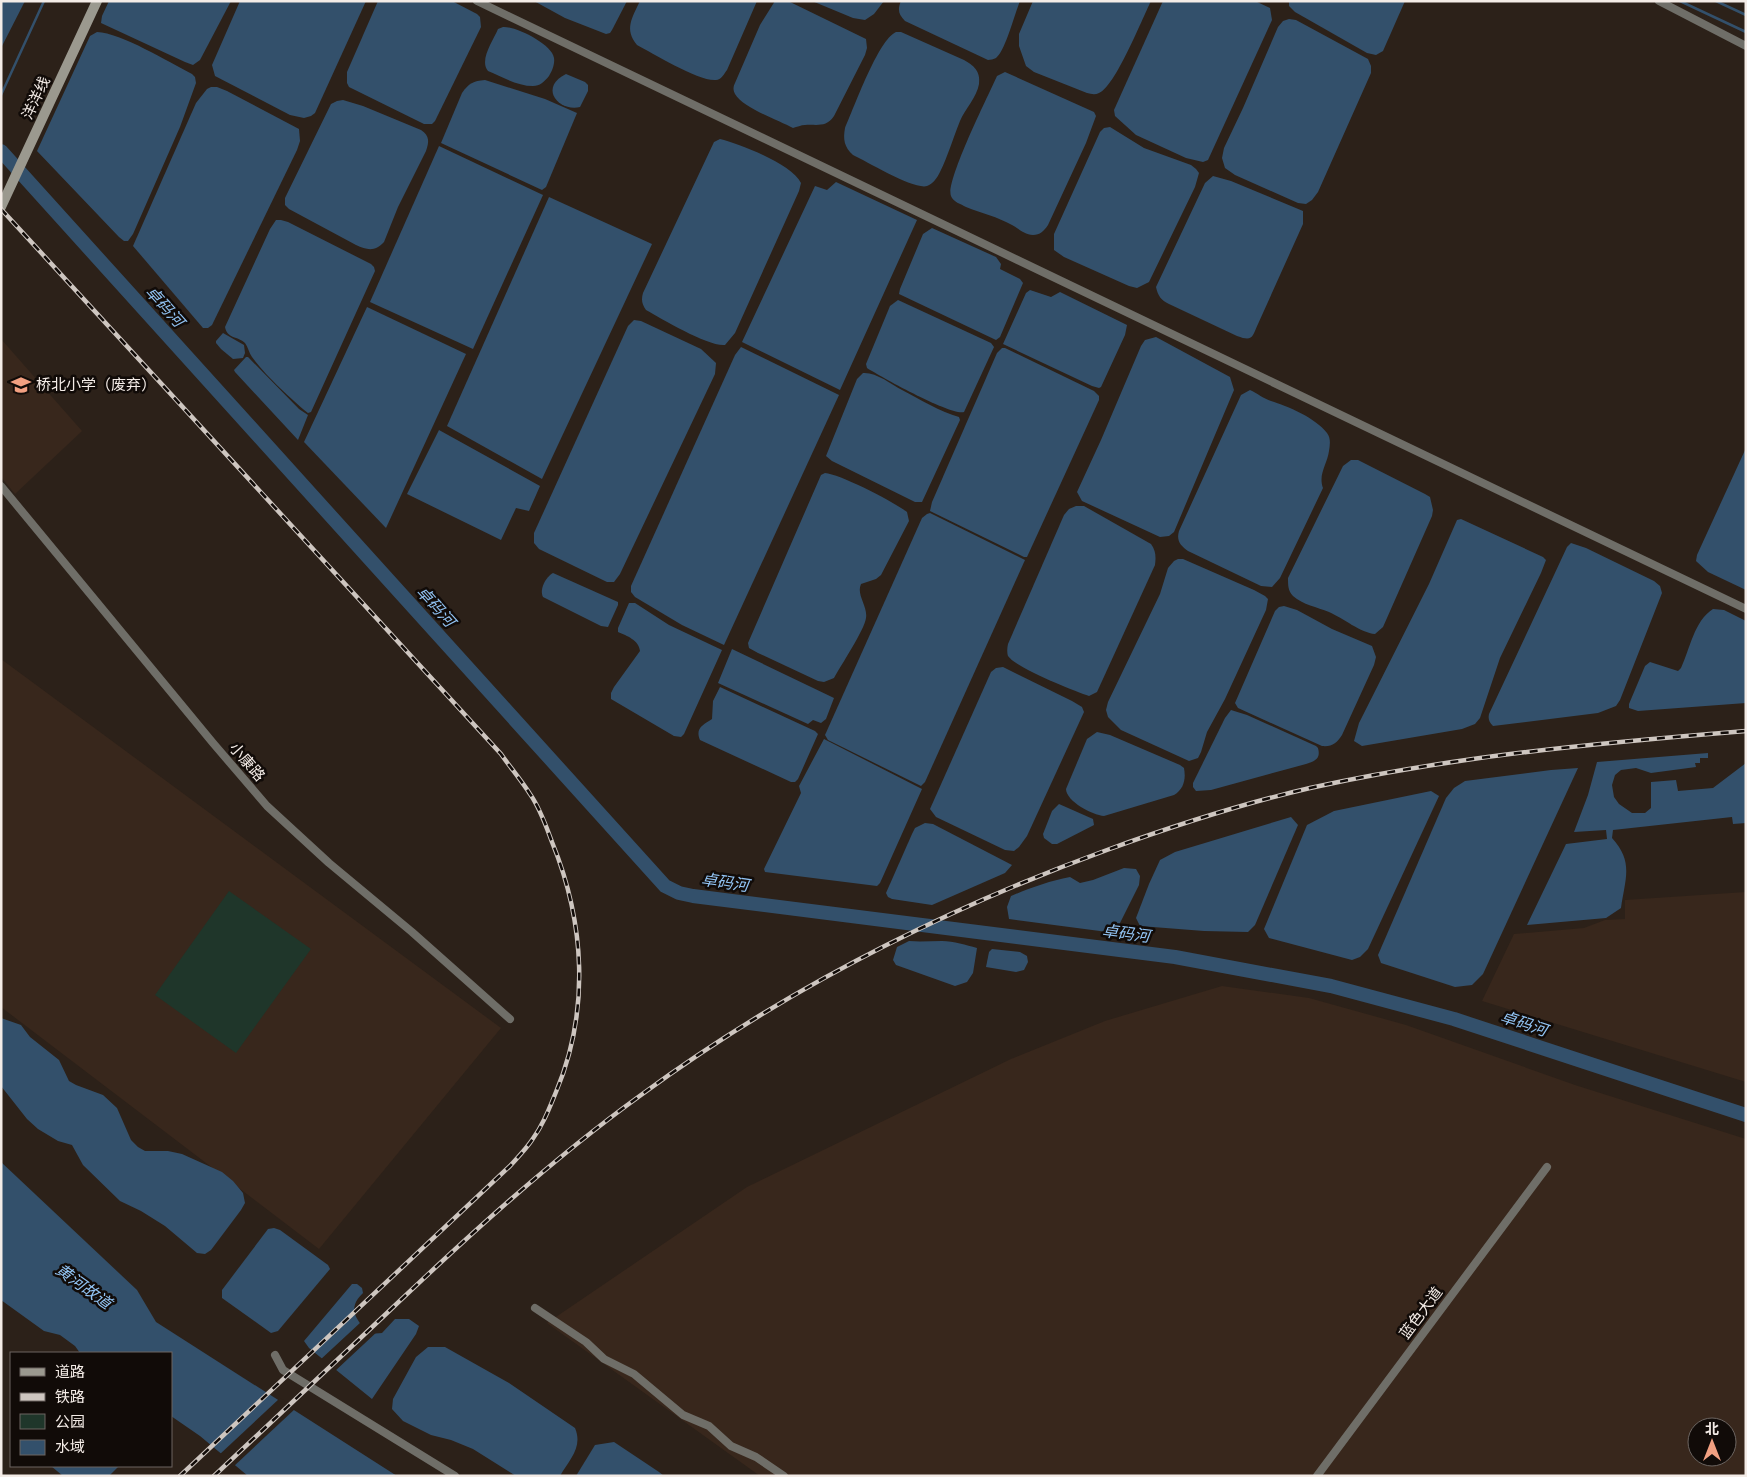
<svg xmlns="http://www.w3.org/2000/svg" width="1747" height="1477" font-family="Raleway,'Noto Sans SC',sans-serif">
	<rect width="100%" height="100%" fill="#2c2119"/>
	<g fill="#38271c" fill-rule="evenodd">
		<path d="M 1,339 L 82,431 L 15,494 L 1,477 Z"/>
		<path d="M 1,659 L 501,1028 L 319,1249 L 1,1007 Z"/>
		<path d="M 1746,892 L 1746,1082 L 1482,1001 L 1514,934 L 1584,928 L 1605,920 L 1625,919 L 1625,900 Z"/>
		<path d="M 1222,986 L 1309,998 L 1406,1025 L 1575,1085 L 1746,1139 L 1746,1476 L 760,1476 L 547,1323 L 747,1187 L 1011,1059 L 1105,1021 ZM 1697,1427 L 1727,1427 L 1727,1457 L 1697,1457 Z"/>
	</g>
	<path fill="#1f362a" d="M 229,891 L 311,949 L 236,1053 L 155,995 Z"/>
	<g fill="#33506b">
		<path d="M 1,1 L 25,1 L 1,48 Z"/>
		<path d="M 109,1 L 231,1 L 200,60 L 193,65 L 185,62 L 101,23 L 102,16 Z"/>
		<path d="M 240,1 L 366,1 L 315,113 L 311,116 L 304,118 L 290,115 L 215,76 L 212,65 Z"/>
		<path d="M 378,1 L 452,1 L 477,14 L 480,17 L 481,27 L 435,121 L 432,124 L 424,124 L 349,87 L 347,83 L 347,72 Z"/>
		<path d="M 534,1 L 627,1 L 612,30 L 610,33 L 606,34 L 565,18 Z"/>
		<path d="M 640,1 L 757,1 L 727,70 C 724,74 721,80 716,80 C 700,82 652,53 637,45 C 624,29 632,18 640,1 Z"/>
		<path d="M 775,1 L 788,1 L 866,39 L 867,48 L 865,55 L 834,116 C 826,128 817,124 805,125 C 801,125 797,127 793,128 C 778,120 743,108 735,94 C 733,90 733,87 735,83 L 760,25 Z"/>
		<path d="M 812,1 L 884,1 L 874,14 L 865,20 L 853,18 Z"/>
		<path d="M 901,1 L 1020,1 C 1015,13 1005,52 996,58 C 994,59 990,60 988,60 L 905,21 C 899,15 897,10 901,1 Z"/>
		<path d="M 1033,1 L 1151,1 C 1142,19 1115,87 1099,93 C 1095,95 1091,94 1087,93 L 1034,72 L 1026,66 L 1019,46 L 1019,34 Z"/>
		<path d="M 1163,1 L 1255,1 L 1270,8 L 1272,20 L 1208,160 L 1203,162 L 1186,158 L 1136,135 L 1115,116 L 1114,110 Z"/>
		<path d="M 1289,1 L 1405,1 L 1383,51 L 1376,55 L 1367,53 L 1295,12 L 1289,6 Z"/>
		<path d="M 1289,19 L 1296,20 L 1368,59 L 1371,66 L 1371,73 L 1318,192 L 1312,200 L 1306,204 L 1298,203 L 1235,175 L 1225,168 L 1222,158 L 1224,148 L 1243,108 L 1278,27 L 1283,21 Z"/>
		<path d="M 503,27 C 515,26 552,44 554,58 C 555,64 552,71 549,76 C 544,82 540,86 533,86 C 518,86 502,77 488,71 C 479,60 493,41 498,29 Z"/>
		<path d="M 97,32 C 121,33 169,62 192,74 L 195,77 L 196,83 L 180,127 L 133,234 L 128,241 L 124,241 L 119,237 L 37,151 L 90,36 Z"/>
		<path d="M 896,32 L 901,32 L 964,60 C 973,65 981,71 979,84 C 977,97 965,109 960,121 C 953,138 948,156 940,172 C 937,178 933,184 927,186 C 914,190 868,162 853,155 C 844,147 843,139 845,128 C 854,108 878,40 896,32 Z"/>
		<path d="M 1005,72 L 1094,112 L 1096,116 L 1086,143 L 1048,225 C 1044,231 1040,235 1033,235 C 1025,235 1019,229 1012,225 C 998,217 981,213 966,207 C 961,204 953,202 951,196 C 945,182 989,94 997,76 Z"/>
		<path d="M 566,74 L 585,82 L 588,85 L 588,91 L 580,107 C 559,112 538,88 566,74 Z"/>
		<path d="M 485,80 L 545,99 L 577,113 L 546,187 L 542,190 L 441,143 L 462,93 C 469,83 473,81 485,80 Z"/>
		<path d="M 211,87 L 217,87 L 227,91 L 299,129 L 300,141 L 297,150 L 212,325 L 208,328 L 203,328 L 133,246 L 196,103 L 207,89 Z"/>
		<path d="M 343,100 L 363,106 L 421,130 C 430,136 429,142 426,151 L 398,207 L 384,242 C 375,252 367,250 356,245 L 289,209 L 285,205 L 285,198 L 331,104 L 337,101 Z"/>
		<path d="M 1110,127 L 1144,148 L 1191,165 L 1196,169 L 1199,173 L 1195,187 L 1149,282 L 1137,288 L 1129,286 L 1064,257 L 1054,250 L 1054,234 L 1100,132 L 1104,128 Z"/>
		<path d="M 720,139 C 740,144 792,164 801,183 L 799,191 L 735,333 L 725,345 C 709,347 662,319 646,310 C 642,304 641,300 643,293 L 714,142 Z"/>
		<path d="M 439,146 L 543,195 L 473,349 L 370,302 Z"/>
		<path d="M 1213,176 L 1231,181 L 1303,211 L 1303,224 L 1258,324 C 1252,337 1253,342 1237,336 L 1169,304 C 1161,300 1158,296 1156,287 L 1205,183 Z"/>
		<path d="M 836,182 L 917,220 L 840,390 L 742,342 L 815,186 L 827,190 Z"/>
		<path d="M 549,197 L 652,244 L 542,479 L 447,426 Z"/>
		<path d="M 276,220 L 281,220 L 288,222 L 371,264 L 374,267 L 375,271 L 311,412 L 308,413 C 291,399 265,375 252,357 C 249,353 248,347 245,343 C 238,336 227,339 225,327 L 270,229 Z"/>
		<path d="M 932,228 L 996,257 L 1001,264 L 1000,269 L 1020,279 L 1023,283 L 1000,337 L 996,340 L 899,294 L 900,289 L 923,234 Z"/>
		<path d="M 1030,290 L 1051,297 L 1060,292 L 1127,325 L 1125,335 L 1101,387 L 1099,388 L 1092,386 L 1003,344 L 1026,293 Z"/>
		<path d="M 898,300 L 991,343 L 994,347 L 964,412 C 951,416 881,377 867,368 L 866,364 L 890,306 Z"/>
		<path d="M 367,307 L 466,354 L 386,528 L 304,442 Z"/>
		<path d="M 634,320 L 641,321 L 701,349 L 716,363 L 715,374 L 620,574 L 614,582 L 607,582 L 539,549 L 534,543 L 534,533 L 628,326 Z"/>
		<path d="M 223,333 L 244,345 L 245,353 L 243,358 L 233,359 L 221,349 L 216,343 L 216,341 Z"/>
		<path d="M 1156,337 L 1230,377 L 1234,390 L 1174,532 L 1169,536 L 1160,537 L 1082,501 L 1077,492 L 1101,440 L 1141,346 L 1145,340 Z"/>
		<path d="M 741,347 L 839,395 L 724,645 L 682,625 L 635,597 L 631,592 L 631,586 L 735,355 Z"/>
		<path d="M 1002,348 L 1005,348 L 1094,391 L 1099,396 L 1099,400 L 1027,557 L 1024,557 L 930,511 L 932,502 L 997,353 Z"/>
		<path d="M 246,357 L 248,357 L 299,409 L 308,415 L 298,440 L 235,372 L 234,370 Z"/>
		<path d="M 863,373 C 876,372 891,384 902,390 C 919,399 941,412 959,417 L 960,420 L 922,502 L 915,502 L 832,461 L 826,456 L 857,379 Z"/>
		<path d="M 1250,390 C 1257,393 1264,399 1271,401 C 1287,406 1316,418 1327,433 C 1331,438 1330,445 1329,451 C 1327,465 1318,474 1323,488 L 1280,578 L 1272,587 L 1261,586 L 1188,551 C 1181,546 1176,541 1179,531 L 1241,395 Z"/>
		<path d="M 439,430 L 540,486 L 529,511 L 516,508 L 501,540 L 407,494 Z"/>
		<path d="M 1746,448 L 1746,590 L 1708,572 L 1696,561 L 1697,555 Z"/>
		<path d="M 1351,460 L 1358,460 L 1425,494 L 1430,497 L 1433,510 L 1432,516 L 1383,627 L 1375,634 C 1361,633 1343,618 1329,612 C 1317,607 1303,605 1293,596 C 1288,591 1288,585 1288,578 L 1343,466 Z"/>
		<path d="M 825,473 C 840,474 894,502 907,512 L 909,521 L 881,575 L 876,579 L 861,584 C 856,595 868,606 866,618 C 865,629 840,667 834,678 L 824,682 L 818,681 L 758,653 L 749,648 L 748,643 L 821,475 Z"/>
		<path d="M 1076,506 L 1084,506 L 1151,544 C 1156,551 1156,557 1155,565 L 1097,692 L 1089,696 C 1074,691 1016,668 1008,656 C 1007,653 1007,648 1008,644 L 1064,515 L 1069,509 Z"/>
		<path d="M 930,513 L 1025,560 L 925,782 L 921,786 L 828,740 L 825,735 L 922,518 L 927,514 Z"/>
		<path d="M 1461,519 L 1543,557 L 1546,560 L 1541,573 L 1500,658 L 1480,718 L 1475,724 L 1462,729 L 1362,746 L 1354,741 L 1359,723 L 1429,584 L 1457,520 Z"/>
		<path d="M 1571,543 L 1586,548 L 1654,581 L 1660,586 L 1662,593 L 1620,700 L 1616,706 L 1598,713 L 1493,726 C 1489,722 1488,719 1489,714 L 1554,575 L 1567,547 Z"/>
		<path d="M 1178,559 L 1183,559 L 1254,590 L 1265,596 L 1268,599 L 1266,610 L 1225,699 L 1207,732 L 1201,752 L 1198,758 L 1189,761 L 1121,730 L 1108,717 L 1106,710 L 1108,702 L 1160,594 L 1168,568 L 1174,561 Z"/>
		<path d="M 553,573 L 618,602 L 618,605 L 608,627 L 601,626 L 543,597 C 539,589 546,577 553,573 Z"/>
		<path d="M 629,603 L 635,603 L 669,625 L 722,650 L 684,734 L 681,737 L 674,736 L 611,699 L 611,693 L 614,687 L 640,651 C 639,640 627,636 618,632 L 618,628 Z"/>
		<path d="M 1284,606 L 1297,610 L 1332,629 L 1372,646 L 1376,657 L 1374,665 L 1342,735 C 1337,743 1332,747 1322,746 L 1238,708 L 1235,703 L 1275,611 L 1279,607 Z"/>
		<path d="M 1713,609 L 1724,610 L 1746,621 L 1746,703 L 1638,711 L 1629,708 L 1629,704 L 1645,666 L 1650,662 L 1678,671 L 1681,668 C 1690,649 1694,621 1713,609 Z"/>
		<path d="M 732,649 L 834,698 L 826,719 L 821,723 L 813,720 L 808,724 L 718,683 Z"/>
		<path d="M 1003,667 L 1072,701 L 1082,707 L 1084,712 L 1027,836 L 1019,847 L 1014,851 L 1005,850 L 936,817 L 930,809 L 991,672 L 996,668 Z"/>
		<path d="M 720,687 L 815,731 L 818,734 L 798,779 L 795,782 L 791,782 L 700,740 C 695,728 703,725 712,719 L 713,701 Z"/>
		<path d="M 1231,710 L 1247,715 L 1316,746 L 1318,748 C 1321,759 1315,761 1306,764 L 1211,790 L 1196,791 L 1193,787 L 1193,783 L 1225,718 Z"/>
		<path d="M 1097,732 L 1110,735 L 1180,765 L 1184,768 C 1186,779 1184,789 1174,795 L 1104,816 C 1092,815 1066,801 1066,789 L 1087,739 Z"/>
		<path d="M 824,739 L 922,789 L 880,883 L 877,886 L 765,872 L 764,869 L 801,793 L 799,786 Z"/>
		<path d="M 1708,753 L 1708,758 L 1700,758 L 1700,763 L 1695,763 L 1696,767 L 1651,773 L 1636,768 L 1621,770 L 1615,775 L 1612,785 L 1614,797 L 1619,804 L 1632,813 L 1645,813 L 1651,808 L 1651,782 L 1676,780 L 1678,791 L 1713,788 L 1746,763 L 1746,823 L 1733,824 L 1732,817 L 1613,830 L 1612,838 C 1634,862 1625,879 1621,908 L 1606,918 L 1527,925 L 1566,844 L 1607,839 L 1606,830 L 1574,832 L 1588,795 L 1597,762 Z"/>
		<path d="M 1578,768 L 1483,974 L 1472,985 L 1455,987 L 1381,963 L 1378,955 L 1446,798 L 1454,788 L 1465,781 L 1551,770 Z"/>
		<path d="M 1431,791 L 1439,796 L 1368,949 L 1360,957 L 1352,960 L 1269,938 L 1264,929 L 1307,825 L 1334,811 Z"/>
		<path d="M 1059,804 L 1093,819 L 1094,825 L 1057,844 L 1052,844 L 1044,838 L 1043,834 L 1052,811 Z"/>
		<path d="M 1291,817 L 1298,825 L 1255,925 L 1248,932 L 1204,931 L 1140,926 L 1136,918 L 1149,884 L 1160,860 L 1175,852 Z"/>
		<path d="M 925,823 L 933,824 L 1012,865 L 1005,873 L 932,905 L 892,899 L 888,897 L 886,893 L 912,834 L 915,828 Z"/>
		<path d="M 1124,868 L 1136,869 L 1140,876 L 1139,885 L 1115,933 L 1009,919 L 1007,907 L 1011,896 C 1030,888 1049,881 1070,877 L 1080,883 L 1093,880 Z"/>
		<path d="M 909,941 C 920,942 931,941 942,941 C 954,941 966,945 977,948 L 973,973 L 967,982 L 955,986 L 896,965 L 893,960 L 897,947 Z"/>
		<path d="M 992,949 L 1020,952 L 1027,956 L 1028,962 L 1024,970 L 1016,972 L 986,967 L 989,952 Z"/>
		<path d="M 1,1018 L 21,1025 L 30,1037 L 59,1060 L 69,1081 L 76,1085 L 103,1095 L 117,1108 L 131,1140 L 138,1147 L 145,1151 L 168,1151 L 182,1154 L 222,1172 L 233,1181 L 243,1193 L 245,1203 L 241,1210 L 211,1250 L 205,1254 L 197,1253 L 165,1226 L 141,1211 L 120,1201 L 83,1165 L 72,1145 L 58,1141 L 38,1129 L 27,1119 L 1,1086 Z"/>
		<path d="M 1,1162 L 137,1290 L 156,1322 L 397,1476 L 248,1476 L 200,1436 L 171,1416 L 171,1353 L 80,1353 L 75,1346 L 60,1335 L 44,1331 L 1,1300 Z"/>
		<path d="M 274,1228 L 280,1230 L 328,1265 L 330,1269 L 278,1331 L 271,1333 L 222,1298 L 222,1290 L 268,1229 Z"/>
		<path d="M 352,1284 L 357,1284 L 362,1288 L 363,1293 C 346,1309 357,1320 369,1334 L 382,1333 L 395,1319 L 409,1319 L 419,1326 L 416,1334 L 372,1399 L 309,1348 L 304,1341 Z"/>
		<path d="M 428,1347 L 445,1347 L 509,1383 L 575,1428 C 583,1447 570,1459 560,1476 L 516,1476 L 473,1449 L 451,1440 L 431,1435 L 403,1421 L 392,1409 L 393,1399 L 416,1357 Z"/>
		<path d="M 614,1442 L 659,1472 L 664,1476 L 576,1476 L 595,1445 Z"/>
		<path d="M 51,1466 L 119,1466 L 109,1476 L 63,1476 Z"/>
	</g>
	<g fill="#2c2119">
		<path d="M 361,1322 L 370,1332 L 379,1330 L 334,1372 L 320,1360 Z"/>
		<path d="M 280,1398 L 296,1408 L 233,1467 L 219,1455 Z"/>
	</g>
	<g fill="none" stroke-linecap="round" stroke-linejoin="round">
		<g stroke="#33506b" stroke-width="2.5">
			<path d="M 1680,1 L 1746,32"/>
			<path d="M 1716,1 L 1746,15"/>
			<path d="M 1,95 L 44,1"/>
		</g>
		<path stroke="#33506b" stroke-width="14" d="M 1,151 L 665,886 L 679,893 L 693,896 L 1175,957 L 1331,986 L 1454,1019 L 1746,1115"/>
		<g stroke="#6f6e68" stroke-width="8">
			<path d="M 477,1 L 1746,609"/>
			<path d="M 1659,1 L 1746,46"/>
			<path d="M 1,486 L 213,743 L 267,806 L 329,863 L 412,932 L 510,1019"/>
			<path d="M 535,1308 L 586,1342 L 604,1359 L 634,1374 L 683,1415 L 709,1426 L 731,1446 L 756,1457 L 784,1476"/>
			<path d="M 275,1355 L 283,1370 L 455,1476"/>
			<path d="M 1317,1476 L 1547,1167"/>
		</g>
		<path stroke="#9b998f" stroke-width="10" d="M 1,207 L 97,1"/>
		<defs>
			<g id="rail">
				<path d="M 1,209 L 501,754 C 510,767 521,780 530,794 C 540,808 546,826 552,842 C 585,923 590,1011 556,1092 C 549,1109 543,1125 532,1140 C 526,1149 518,1157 510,1166 L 180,1476"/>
				<path d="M 214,1476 C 272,1421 330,1367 387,1313 C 468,1236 551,1160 641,1095 C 783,991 942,910 1107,850 C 1173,826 1241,804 1310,788 C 1455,756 1598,743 1746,731"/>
			</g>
		</defs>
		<use href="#rail" stroke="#cec6c0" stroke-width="4.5"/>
		<use href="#rail" stroke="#110b08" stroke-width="2.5" stroke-dasharray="8" stroke-linecap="butt"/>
	</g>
	<defs>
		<symbol id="school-bare" viewBox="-9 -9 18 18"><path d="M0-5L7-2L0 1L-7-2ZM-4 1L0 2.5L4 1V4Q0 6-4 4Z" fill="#f2a081" stroke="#110b08" stroke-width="2.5" paint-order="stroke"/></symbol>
	</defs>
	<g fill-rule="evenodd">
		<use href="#school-bare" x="7" y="371" width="28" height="28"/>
	</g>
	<g text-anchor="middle" stroke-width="5" stroke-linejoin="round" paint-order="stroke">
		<g font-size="15" fill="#f4ece7" stroke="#110b08">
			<text transform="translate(36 98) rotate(-65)" y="5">洋洋线</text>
			<text transform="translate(247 762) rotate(49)" y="5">小康路</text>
			<text transform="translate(1421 1313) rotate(-53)" y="5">蓝色大道</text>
		</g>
		<g font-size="15" fill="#f4ece7" stroke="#110b08" text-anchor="start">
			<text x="36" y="390">桥北小学（废弃）</text>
		</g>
		<g font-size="16" font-style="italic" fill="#92c4f4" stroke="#110b08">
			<text transform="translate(165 306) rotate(48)" y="6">卓码河</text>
			<text transform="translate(436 606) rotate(48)" y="6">卓码河</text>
			<text transform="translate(725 882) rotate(8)" y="6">卓码河</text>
			<text transform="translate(1126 933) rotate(7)" y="6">卓码河</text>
			<text transform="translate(1524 1023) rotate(18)" y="6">卓码河</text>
			<text transform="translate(84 1286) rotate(36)" y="6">黄河故道</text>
		</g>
	</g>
	<rect width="1747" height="1477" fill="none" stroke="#f4ece7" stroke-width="5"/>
	<rect x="10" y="1352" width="162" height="115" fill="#110b08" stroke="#6c6561"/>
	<rect x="20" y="1368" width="25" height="8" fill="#9b998f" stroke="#6c6561"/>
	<text x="55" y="1377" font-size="15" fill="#f4ece7">道路</text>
	<rect x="20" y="1393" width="25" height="8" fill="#cec6c0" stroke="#6c6561"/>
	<text x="55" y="1402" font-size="15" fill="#f4ece7">铁路</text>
	<rect x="20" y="1414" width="25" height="15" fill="#1f362a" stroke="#6c6561"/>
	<text x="55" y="1427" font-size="15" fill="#f4ece7">公园</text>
	<rect x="20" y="1440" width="25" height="15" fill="#33506b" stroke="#6c6561"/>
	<text x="55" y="1452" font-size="15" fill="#f4ece7">水域</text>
	<g transform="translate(1712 1442)"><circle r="24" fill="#110b08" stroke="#6c6561"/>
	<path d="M0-4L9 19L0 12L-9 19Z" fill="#f2a081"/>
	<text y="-8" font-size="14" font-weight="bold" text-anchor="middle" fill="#f4ece7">北</text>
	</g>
</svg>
